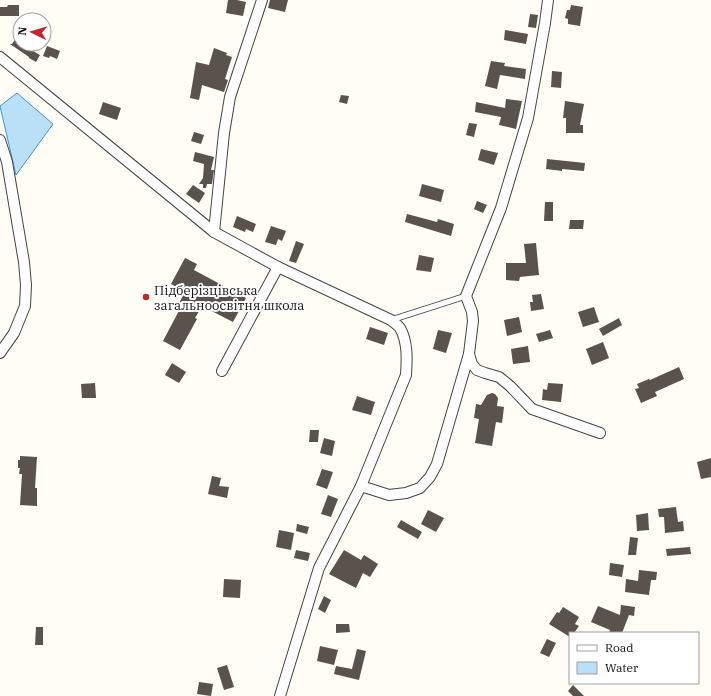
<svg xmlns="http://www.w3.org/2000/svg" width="711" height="696" font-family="'IBM Plex Serif',serif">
	<rect width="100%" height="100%" fill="#fffdf5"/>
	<path fill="#b9e0f7" stroke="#3f96cf" d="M 17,93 L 53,124 L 16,175 L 0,106 Z"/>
	<g fill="#5a524d">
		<path d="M 228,0 L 237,0 L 246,2 L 243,16 L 226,13 Z"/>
		<path d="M 270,0 L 288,0 L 285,12 L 268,8 Z"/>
		<path d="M 8,5 L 19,5 L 19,16 L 0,16 L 0,7 L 7,7 Z"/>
		<path d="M 571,5 L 583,7 L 580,26 L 568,24 L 568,19 L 565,18 L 567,10 L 570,10 Z"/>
		<path d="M 530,14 L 538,15 L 536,28 L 528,27 Z"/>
		<path d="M 505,30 L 528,34 L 526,44 L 504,40 Z"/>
		<path d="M 20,32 L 20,44 L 30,44 L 28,48 L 40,55 L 36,62 L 29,58 L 29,57 L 10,44 L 12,44 Z"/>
		<path d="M 47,46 L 60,51 L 57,59 L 50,56 L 49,58 L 43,56 Z"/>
		<path d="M 214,48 L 227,53 L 226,55 L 232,57 L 225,79 L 228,80 L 224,92 L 202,85 L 199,100 L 190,98 L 196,62 L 209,65 Z"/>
		<path d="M 491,61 L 505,63 L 504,66 L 526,69 L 525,79 L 500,75 L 497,89 L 485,86 Z"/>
		<path d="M 552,71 L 562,72 L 561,88 L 551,87 Z"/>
		<path d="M 341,95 L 349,96 L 347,104 L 339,102 Z"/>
		<path d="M 506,99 L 522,101 L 516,129 L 499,125 L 501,117 L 475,112 L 476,102 L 505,108 Z"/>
		<path d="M 565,101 L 584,104 L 580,125 L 583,125 L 583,133 L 566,133 L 566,118 L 563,118 Z"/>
		<path d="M 103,102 L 121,108 L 117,120 L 99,114 Z"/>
		<path d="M 469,123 L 477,124 L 474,137 L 466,135 Z"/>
		<path d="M 194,132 L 204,135 L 201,144 L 191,141 Z"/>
		<path d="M 481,149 L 498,153 L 494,165 L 478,160 Z"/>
		<path d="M 195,152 L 214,157 L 211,170 L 214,170 L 212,184 L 207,184 L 206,188 L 203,188 L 203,184 L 199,184 L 203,178 L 204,164 L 193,161 Z"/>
		<path d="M 547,159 L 585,163 L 584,171 L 562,169 L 562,171 L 546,169 Z"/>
		<path d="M 422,184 L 444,190 L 441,202 L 419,196 Z"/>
		<path d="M 193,185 L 205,193 L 199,203 L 186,194 Z"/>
		<path d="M 477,201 L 487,205 L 483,213 L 474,209 Z"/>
		<path d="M 545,202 L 553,202 L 553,221 L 544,221 Z"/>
		<path d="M 407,214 L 437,222 L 438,219 L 454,224 L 451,236 L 405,222 Z"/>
		<path d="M 237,216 L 256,224 L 253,232 L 246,229 L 245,232 L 233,227 Z"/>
		<path d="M 570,220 L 584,220 L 583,229 L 569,229 Z"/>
		<path d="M 271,226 L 286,231 L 282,241 L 278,239 L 276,245 L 265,242 Z"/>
		<path d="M 296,241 L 304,244 L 296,263 L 289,261 Z"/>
		<path d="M 536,243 L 539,275 L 520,277 L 519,281 L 506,280 L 506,263 L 526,263 L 524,244 Z"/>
		<path d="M 419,255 L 434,258 L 431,272 L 416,270 Z"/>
		<path d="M 185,258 L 197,264 L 194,270 L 246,298 L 233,322 L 202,306 L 195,318 L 197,319 L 180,350 L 163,341 L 182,305 L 179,303 L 185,292 L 171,284 Z"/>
		<path d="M 541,294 L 544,309 L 531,311 L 530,302 L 533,302 L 532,295 Z"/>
		<path d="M 594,307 L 599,322 L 583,327 L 578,312 Z"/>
		<path d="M 519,317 L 522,332 L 507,336 L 504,320 Z"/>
		<path d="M 619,318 L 622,325 L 603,336 L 599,329 Z"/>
		<path d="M 370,327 L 388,333 L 384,345 L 366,339 Z"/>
		<path d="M 438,330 L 452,333 L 446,353 L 433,349 Z"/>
		<path d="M 550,330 L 553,338 L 539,342 L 536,334 Z"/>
		<path d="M 603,342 L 609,358 L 592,365 L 586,349 Z"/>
		<path d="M 528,346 L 530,362 L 513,364 L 511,349 Z"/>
		<path d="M 172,363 L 186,372 L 179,383 L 165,375 Z"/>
		<path d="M 679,367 L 684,379 L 655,392 L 657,396 L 641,403 L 635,389 L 639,388 L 637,384 L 649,379 L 650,380 Z"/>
		<path d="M 95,383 L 96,398 L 82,398 L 81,384 Z"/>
		<path d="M 548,383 L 563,384 L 561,402 L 542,400 L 543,389 L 547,390 Z"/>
		<path d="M 492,393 L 495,394 L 498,398 L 497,406 L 504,407 L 502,423 L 496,422 L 492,446 L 475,443 L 479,419 L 474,418 L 476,404 L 481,405 L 487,395 Z"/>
		<path d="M 357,396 L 375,402 L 371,415 L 352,410 Z"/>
		<path d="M 310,430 L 319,430 L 318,442 L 309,442 Z"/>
		<path d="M 324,438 L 335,441 L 332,456 L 320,453 Z"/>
		<path d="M 20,456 L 37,457 L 35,488 L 37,488 L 37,506 L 20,505 L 22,474 L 19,474 L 20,468 L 18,468 L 18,460 L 20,460 Z"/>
		<path d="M 711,458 L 711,477 L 701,479 L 697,462 Z"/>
		<path d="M 322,469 L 333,472 L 327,489 L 316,485 Z"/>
		<path d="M 212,476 L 221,478 L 219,486 L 229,487 L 227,498 L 208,494 Z"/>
		<path d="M 328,495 L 338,499 L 331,517 L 321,514 Z"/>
		<path d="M 676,507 L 678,522 L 683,521 L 684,531 L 665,533 L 664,517 L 659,517 L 658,509 Z"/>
		<path d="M 428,510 L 444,518 L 436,532 L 421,524 Z"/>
		<path d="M 648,513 L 649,530 L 637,531 L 636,515 Z"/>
		<path d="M 401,520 L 422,532 L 418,539 L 397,527 Z"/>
		<path d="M 297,524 L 309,527 L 307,534 L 296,531 Z"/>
		<path d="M 279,530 L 294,533 L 291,550 L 276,547 Z"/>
		<path d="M 630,537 L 638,538 L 636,555 L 628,555 Z"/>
		<path d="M 690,547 L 691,554 L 667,556 L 666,549 Z"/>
		<path d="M 296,550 L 310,553 L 308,561 L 294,558 Z"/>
		<path d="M 344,550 L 361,560 L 364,555 L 378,564 L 370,577 L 363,573 L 356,588 L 329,574 Z"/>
		<path d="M 610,563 L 624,565 L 622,577 L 609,575 Z"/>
		<path d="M 639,570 L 657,572 L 656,580 L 651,580 L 649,595 L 625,592 L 626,579 L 638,581 Z"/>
		<path d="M 224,579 L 241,580 L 240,598 L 223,597 Z"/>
		<path d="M 324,596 L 331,600 L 325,613 L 318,609 Z"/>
		<path d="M 621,605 L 635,607 L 634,616 L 629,615 L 622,633 L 609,633 L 610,630 L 591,622 L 598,606 L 620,615 Z"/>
		<path d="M 563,607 L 579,617 L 575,624 L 579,626 L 574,633 L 570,633 L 570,637 L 549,624 L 557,612 L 559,613 Z"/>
		<path d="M 336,624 L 349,624 L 350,632 L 336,633 Z"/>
		<path d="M 36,627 L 43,627 L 43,645 L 35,645 Z"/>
		<path d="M 547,639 L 556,643 L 549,657 L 540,653 Z"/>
		<path d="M 320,646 L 338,650 L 334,665 L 317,661 Z"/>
		<path d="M 357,649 L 366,651 L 359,680 L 334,674 L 336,666 L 352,669 Z"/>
		<path d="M 227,665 L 234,687 L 224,690 L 217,668 Z"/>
		<path d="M 199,682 L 213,684 L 211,696 L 197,694 Z"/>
		<path d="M 573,685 L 584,696 L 573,696 L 568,691 Z"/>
	</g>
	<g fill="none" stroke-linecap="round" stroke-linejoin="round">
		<defs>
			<path id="service" d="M 391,320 L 466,296"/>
			<g id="minor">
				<path d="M 0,57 L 214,232 L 278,267 L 391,320 C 394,323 398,325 400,328 C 408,342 407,360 406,375 L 361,486 L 319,568 L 280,696"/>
				<path d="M 0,140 L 7,162 L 24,262 L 26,285 L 25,306 L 14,333 L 0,353"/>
				<path d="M 214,232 L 224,133 L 230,97 L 262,0"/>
				<path d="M 469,354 L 472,364 L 477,370 L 485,373 L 499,377 L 510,386 L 532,409 L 600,433"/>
				<path d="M 222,371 L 278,267"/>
				<path d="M 361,486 L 389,495 L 406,493 L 420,488 L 430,477 L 437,464 L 469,354 L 473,321 L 472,312 L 466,296 L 501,208 L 528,118 L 545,23 L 548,0"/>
			</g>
		</defs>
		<use href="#service" stroke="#444" stroke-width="7"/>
		<use href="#minor" stroke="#444" stroke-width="12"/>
		<use href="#service" stroke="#fff" stroke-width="5"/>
		<use href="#minor" stroke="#fff" stroke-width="10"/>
	</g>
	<circle fill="#c4262e" stroke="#fff" stroke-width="1.5" cx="146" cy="297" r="4"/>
	<g text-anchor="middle" stroke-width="4" stroke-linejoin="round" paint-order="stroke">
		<g font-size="13" fill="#111" stroke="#fff" text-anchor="start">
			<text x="154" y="295">Підберізцівська<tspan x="154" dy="15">загальноосвітня школа</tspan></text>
		</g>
	</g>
	<rect x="569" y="632" width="130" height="52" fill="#ffffff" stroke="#a0a0a0"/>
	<rect x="577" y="645" width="20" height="6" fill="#ffffff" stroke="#a0a0a0"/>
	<text x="605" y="652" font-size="12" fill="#111111">Road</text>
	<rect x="577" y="662" width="20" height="12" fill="#b9e0f7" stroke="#a0a0a0"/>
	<text x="605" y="672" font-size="12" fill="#111111">Water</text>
	<g transform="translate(32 32) rotate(275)"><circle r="19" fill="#ffffff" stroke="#a0a0a0"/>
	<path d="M0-3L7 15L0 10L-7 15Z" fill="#c4262e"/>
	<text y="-6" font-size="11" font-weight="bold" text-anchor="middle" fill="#111111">N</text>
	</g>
</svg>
